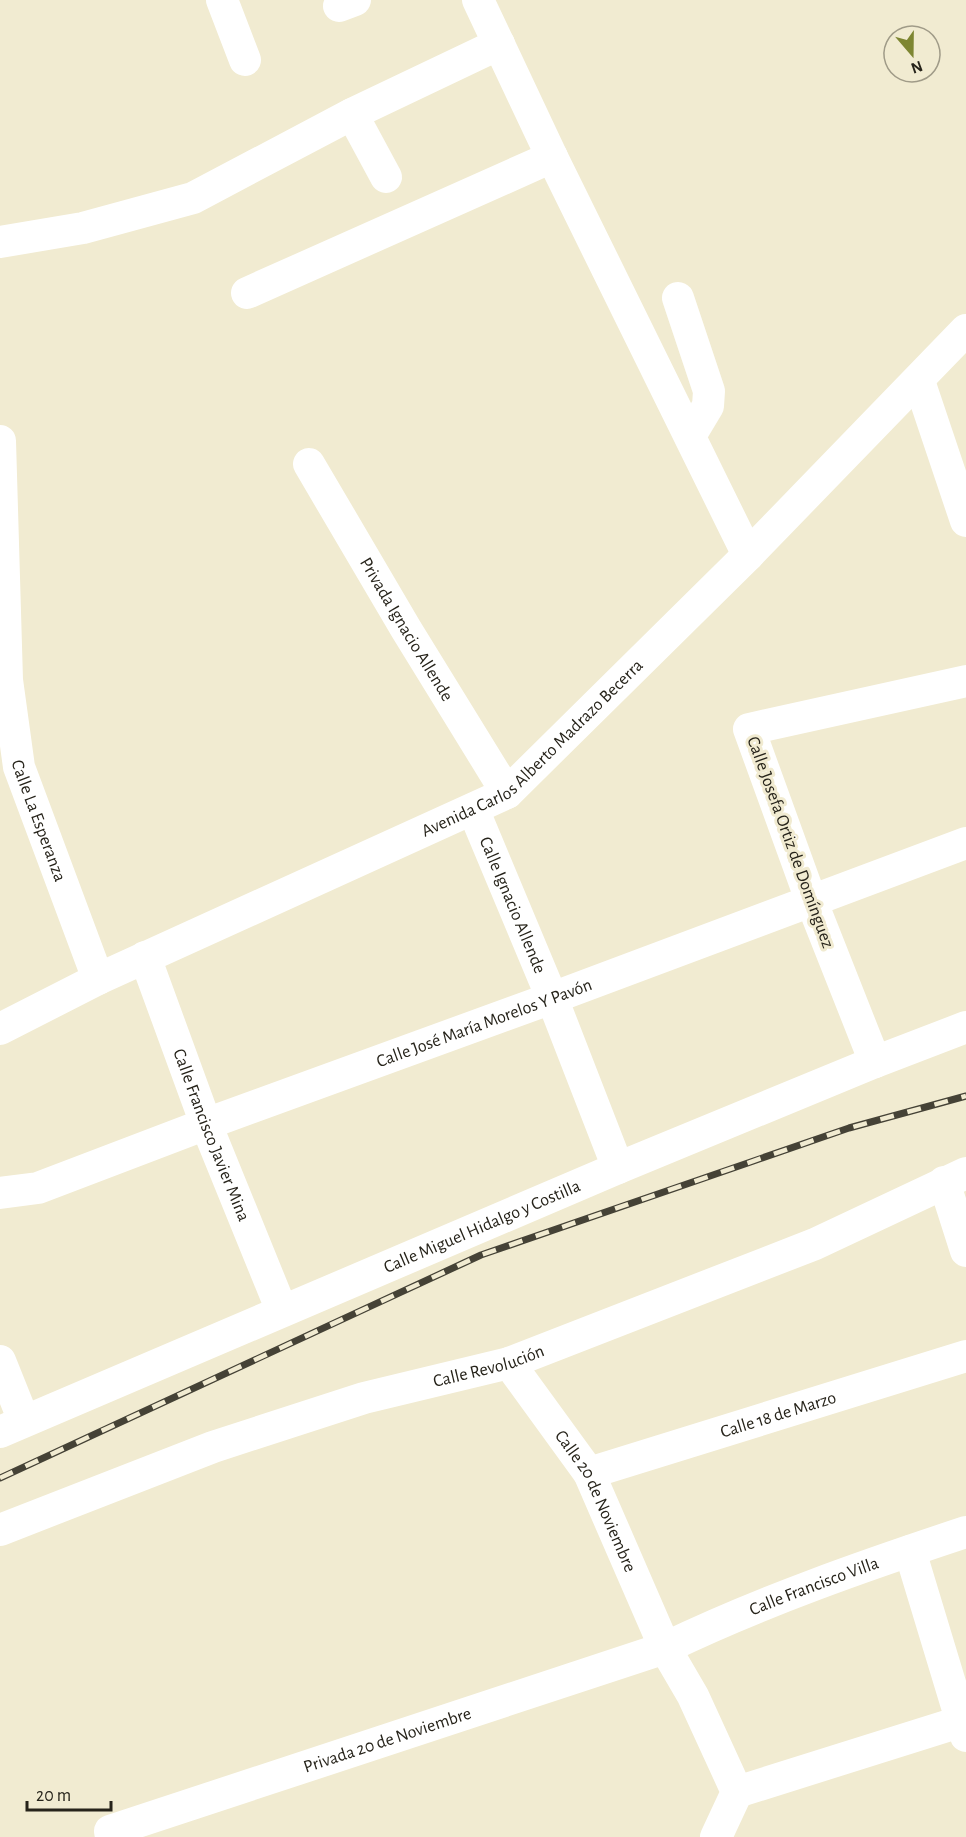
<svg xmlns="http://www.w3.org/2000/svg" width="966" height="1837" font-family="'Alegreya Sans',sans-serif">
	<rect width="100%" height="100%" fill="#f1ebd1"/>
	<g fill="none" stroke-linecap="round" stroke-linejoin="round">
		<g stroke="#fff" stroke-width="32">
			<path d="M 222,0 L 245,60"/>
			<path d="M 478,0 L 552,157 L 748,555"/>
			<path d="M 339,6 L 355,0"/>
			<path d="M 352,114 L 386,177"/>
			<path d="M 0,242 L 83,228 L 193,198 L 352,114 L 499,44"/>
			<path d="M 247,293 L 552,157"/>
			<path d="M 678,298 L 709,391 L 708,406 L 690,436"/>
			<path d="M 919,381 L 966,521"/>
			<path id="s1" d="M 0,441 L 7,680 L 19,767 L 98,979"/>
			<path id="s2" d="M 309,464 L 406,629 L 507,793"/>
			<path id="s3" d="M 473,809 L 552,998 L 618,1168"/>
			<path id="s4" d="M 145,957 L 206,1124 L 282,1311"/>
			<path id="s5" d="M 0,1029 L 98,979 L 507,793 L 748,555 L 966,330"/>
			<path d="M 875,1062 L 811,900 L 749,729 L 966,681"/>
			<path d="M 944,1182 L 966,1251"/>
			<path id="s6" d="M 0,1193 L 38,1188 L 206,1124 L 552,998 L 966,843"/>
			<path d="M 0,1361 L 24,1421"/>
			<path id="s7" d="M 509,1363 L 589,1473 L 665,1648 L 693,1696 L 737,1792 L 716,1837"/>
			<path id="s8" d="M 0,1432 L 618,1168 L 875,1062 L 966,1027"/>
			<path id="s9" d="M 589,1473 L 966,1356"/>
			<path id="s10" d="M 0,1530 L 213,1447 L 364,1398 L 509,1363 L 815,1244 L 966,1173"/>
			<path d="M 910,1551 L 966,1736"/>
			<path d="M 737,1792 L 966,1720"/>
			<path id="s11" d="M 111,1837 L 110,1831 L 665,1648 C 760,1602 866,1565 966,1532"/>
		</g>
		<defs>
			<path id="rail" d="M 0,1478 L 481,1255 L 849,1128 L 966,1096"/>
		</defs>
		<use href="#rail" stroke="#454236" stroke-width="7"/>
		<use href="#rail" stroke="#f1ebd1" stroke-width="4.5" stroke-dasharray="14" stroke-linecap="butt"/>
	</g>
	<g text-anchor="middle" stroke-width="6" stroke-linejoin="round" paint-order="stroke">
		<g font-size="18" fill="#26231a" stroke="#f1ebd1">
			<text dy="6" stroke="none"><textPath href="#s2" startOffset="192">Privada Ignacio Allende</textPath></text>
			<text dy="6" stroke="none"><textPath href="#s5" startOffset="606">Avenida Carlos Alberto Madrazo Becerra</textPath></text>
			<text dy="6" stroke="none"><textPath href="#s1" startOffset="384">Calle La Esperanza</textPath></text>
			<text transform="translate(791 842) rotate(70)" y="6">Calle Josefa Ortiz de Domínguez</text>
			<text dy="6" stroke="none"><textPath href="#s3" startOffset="104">Calle Ignacio Allende</textPath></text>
			<text dy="6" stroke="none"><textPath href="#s6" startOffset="514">Calle José María Morelos Y Pavón</textPath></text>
			<text dy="6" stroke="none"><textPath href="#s4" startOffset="190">Calle Francisco Javier Mina</textPath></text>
			<text dy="6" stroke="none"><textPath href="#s8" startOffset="524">Calle Miguel Hidalgo y Costilla</textPath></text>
			<text dy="6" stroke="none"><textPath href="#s10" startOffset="516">Calle Revolución</textPath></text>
			<text dy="6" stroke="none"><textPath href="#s9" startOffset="198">Calle 18 de Marzo</textPath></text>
			<text dy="6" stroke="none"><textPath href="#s7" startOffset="164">Calle 20 de Noviembre</textPath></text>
			<text dy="6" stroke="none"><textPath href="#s11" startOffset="752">Calle Francisco Villa</textPath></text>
			<text dy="6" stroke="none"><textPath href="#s11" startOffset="298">Privada 20 de Noviembre</textPath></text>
		</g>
	</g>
	<g transform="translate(912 54) rotate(160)"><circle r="28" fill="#f1ebd1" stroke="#a09b88" stroke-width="1.5"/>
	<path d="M0-4.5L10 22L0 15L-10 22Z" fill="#7e8632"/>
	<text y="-9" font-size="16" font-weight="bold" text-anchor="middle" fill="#26231a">N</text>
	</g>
	<path d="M27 1801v9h84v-9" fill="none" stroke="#26231a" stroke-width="3"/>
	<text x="36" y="1801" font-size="18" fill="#26231a" stroke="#f1ebd1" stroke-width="4.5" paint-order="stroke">20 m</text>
</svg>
